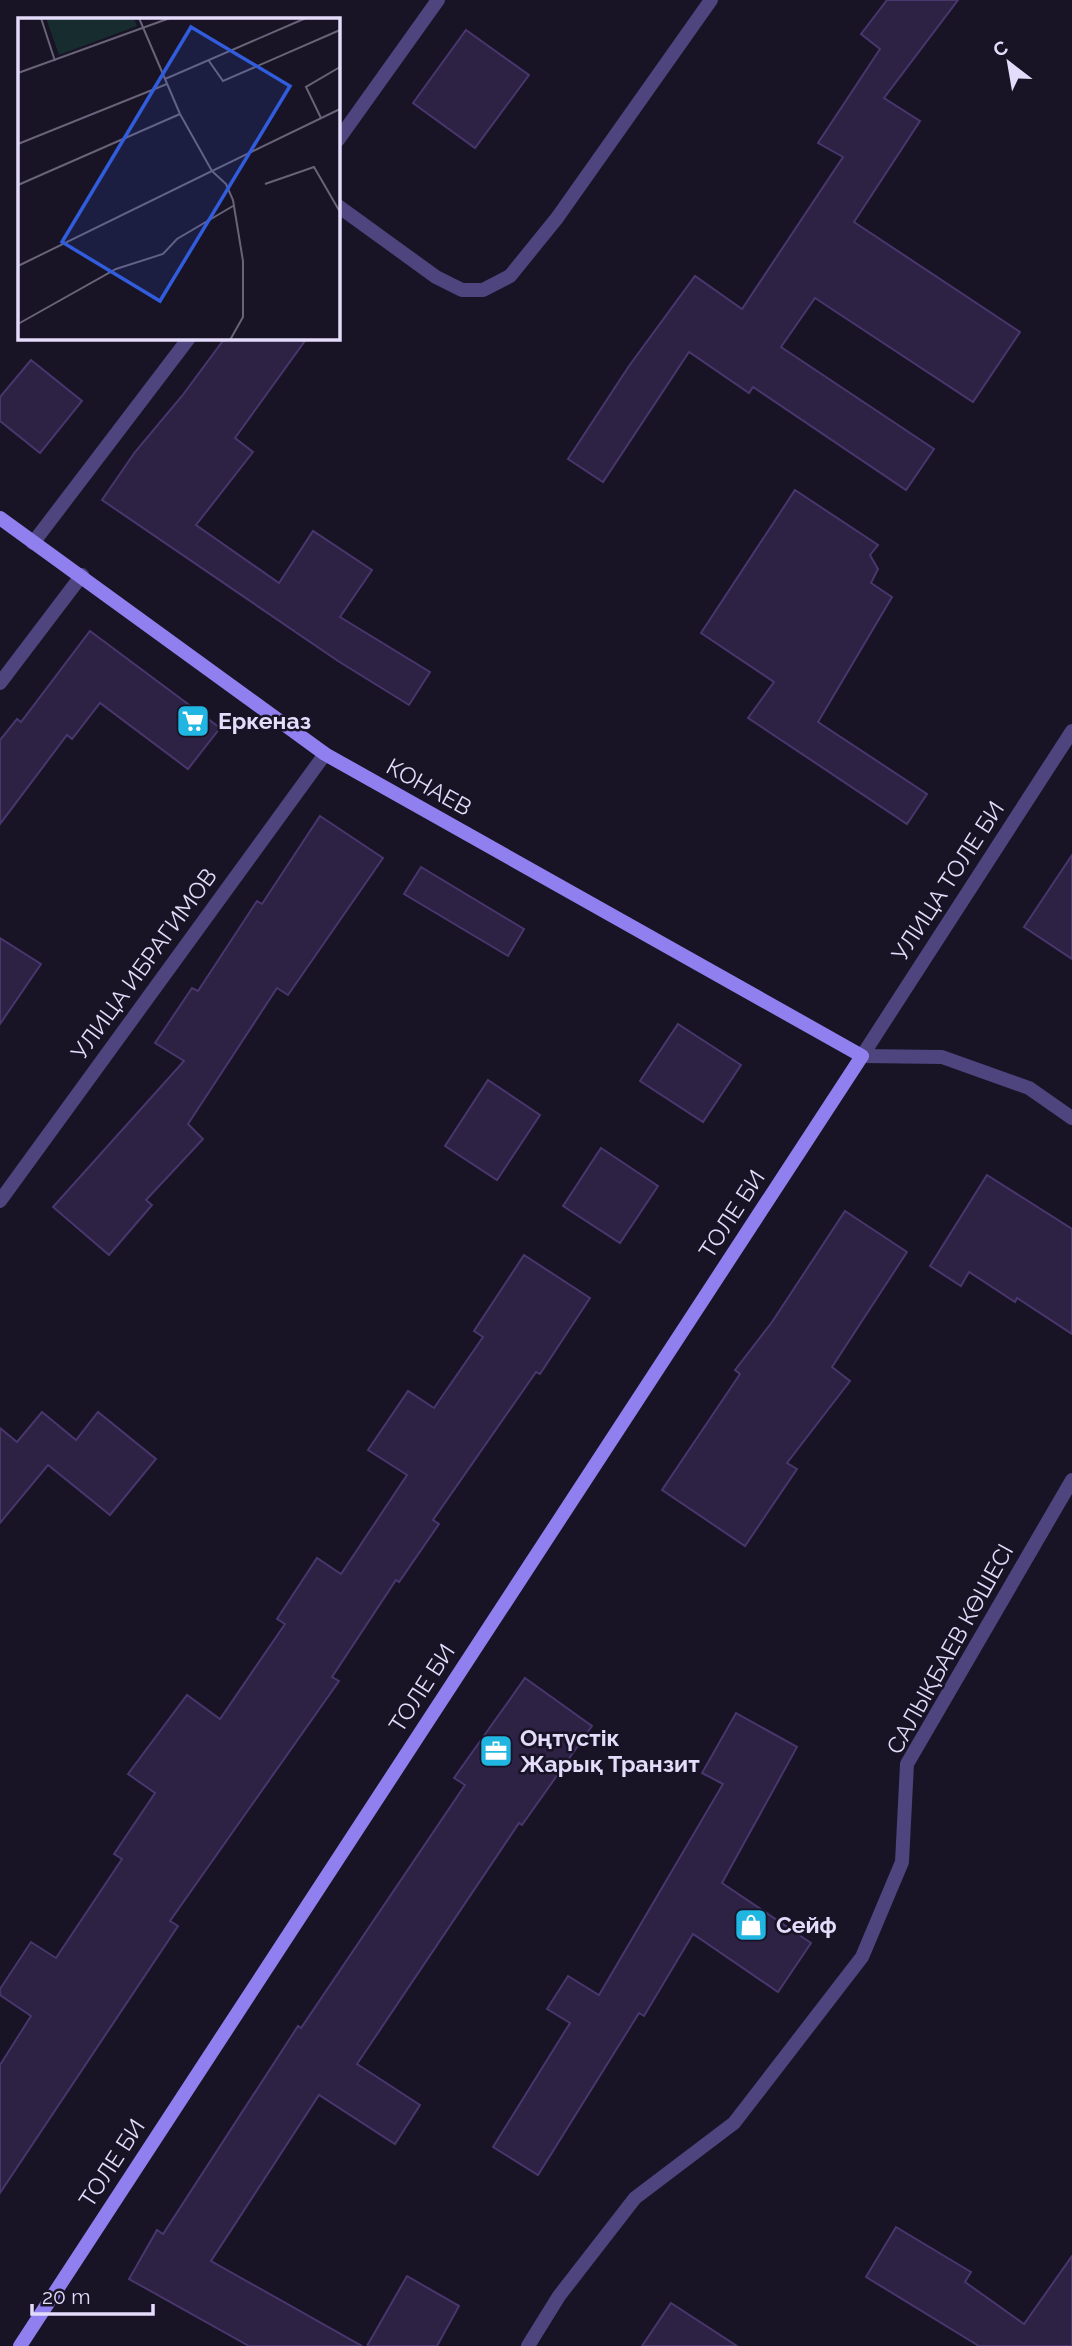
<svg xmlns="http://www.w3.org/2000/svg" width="1072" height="2346" font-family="Raleway,sans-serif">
	<rect width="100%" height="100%" fill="#181325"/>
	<g fill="#2d2144" stroke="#48366d" stroke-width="2">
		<path d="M 887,0 L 958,0 L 884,98 L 920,121 L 854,222 L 1020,332 L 973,402 L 815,298 L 781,347 L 934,449 L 906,490 L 753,387 L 749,393 L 689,352 L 603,482 L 568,459 L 629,366 L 695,276 L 742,309 L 843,157 L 818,143 L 880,49 L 861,34 Z"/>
		<path d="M 466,30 L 529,75 L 475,148 L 413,103 Z"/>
		<path d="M 225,338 L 307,338 L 235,438 L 253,452 L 196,525 L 279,583 L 313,531 L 372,570 L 340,617 L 430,672 L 409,705 L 338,661 L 102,500 L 135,452 L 182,396 Z"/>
		<path d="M 31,360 L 82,401 L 40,453 L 0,421 L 0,397 Z"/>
		<path d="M 795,490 L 878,545 L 870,555 L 878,569 L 871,583 L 892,597 L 818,722 L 927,794 L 907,824 L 748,718 L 774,682 L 701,633 Z"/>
		<path d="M 90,631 L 220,728 L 188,769 L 100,703 L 72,739 L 67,735 L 0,824 L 0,740 L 17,719 L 21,722 Z"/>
		<path d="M 320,816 L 383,858 L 288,995 L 277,988 L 188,1124 L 203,1139 L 146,1200 L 152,1205 L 109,1255 L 53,1207 L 184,1061 L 155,1043 L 192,988 L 198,991 L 257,901 L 262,904 Z"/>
		<path d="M 1072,855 L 1072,959 L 1024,927 Z"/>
		<path d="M 421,867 L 524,929 L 508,956 L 404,894 Z"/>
		<path d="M 0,938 L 41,964 L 0,1024 Z"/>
		<path d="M 678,1024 L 741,1065 L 703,1122 L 640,1081 Z"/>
		<path d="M 488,1080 L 540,1115 L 497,1180 L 445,1146 Z"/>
		<path d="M 601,1148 L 658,1186 L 620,1243 L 563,1206 Z"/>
		<path d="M 987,1175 L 1072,1229 L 1072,1334 L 1017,1298 L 1015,1302 L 969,1272 L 961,1286 L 930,1266 Z"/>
		<path d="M 845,1211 L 907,1252 L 832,1367 L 850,1381 L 787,1463 L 797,1469 L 745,1546 L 662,1490 L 740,1374 L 735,1370 L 772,1322 Z"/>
		<path d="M 524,1255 L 590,1298 L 540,1374 L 536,1372 L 433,1520 L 439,1524 L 399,1582 L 396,1580 L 332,1677 L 339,1681 L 170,1921 L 178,1926 L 0,2193 L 0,2065 L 31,2016 L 0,1995 L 0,1989 L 31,1942 L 56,1958 L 122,1859 L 114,1854 L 155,1793 L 128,1774 L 187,1695 L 220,1719 L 285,1624 L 277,1619 L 317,1558 L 341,1574 L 407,1475 L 368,1450 L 408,1391 L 434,1408 L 483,1337 L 474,1331 Z"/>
		<path d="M 42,1412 L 76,1440 L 98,1412 L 156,1459 L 110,1515 L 48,1465 L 0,1523 L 0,1428 L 17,1442 Z"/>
		<path d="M 525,1678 L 592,1726 L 522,1825 L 519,1823 L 357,2064 L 420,2105 L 395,2144 L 319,2095 L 211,2261 L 362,2346 L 249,2346 L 129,2279 L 157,2230 L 163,2234 L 298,2026 L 301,2028 L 465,1785 L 454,1778 Z"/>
		<path d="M 736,1713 L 797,1747 L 722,1883 L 811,1943 L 778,1992 L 693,1934 L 644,2016 L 639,2013 L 538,2175 L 493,2147 L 570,2023 L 547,2009 L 568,1976 L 599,1995 L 723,1784 L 702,1773 Z"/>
		<path d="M 896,2227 L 971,2272 L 965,2282 L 1024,2324 L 1072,2256 L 1072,2346 L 979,2346 L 866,2277 Z"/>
		<path d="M 407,2276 L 459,2306 L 437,2346 L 367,2346 Z"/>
		<path d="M 671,2303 L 737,2346 L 642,2346 Z"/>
	</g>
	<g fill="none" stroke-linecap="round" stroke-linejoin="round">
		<g stroke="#4e447e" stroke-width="14">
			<path d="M 338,140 L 438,0"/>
			<path d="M 338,206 L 436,277 L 462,290 L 483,290 L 510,276 L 557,218 L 711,0"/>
			<path d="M 33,543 L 189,338"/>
			<path d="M 0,683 L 82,575"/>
			<path d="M 862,1056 L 1072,731"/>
			<path d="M 862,1056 L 942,1057 L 1029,1088 L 1072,1118"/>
			<path d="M 0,1201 L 325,754"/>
			<path d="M 528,2346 L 559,2296 L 635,2198 L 734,2123 L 862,1957 L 902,1862 L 907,1764 L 1072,1480"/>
		</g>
		<path stroke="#907fee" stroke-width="14" d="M 0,518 L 325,754 L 862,1056 L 20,2346"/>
	</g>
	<defs>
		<symbol id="supermarket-square" viewBox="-11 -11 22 22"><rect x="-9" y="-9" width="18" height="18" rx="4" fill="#21b5e1" stroke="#181325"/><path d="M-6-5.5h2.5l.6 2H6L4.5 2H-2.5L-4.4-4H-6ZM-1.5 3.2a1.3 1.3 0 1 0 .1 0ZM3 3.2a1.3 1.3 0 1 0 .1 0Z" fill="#fff"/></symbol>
		<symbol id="office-square" viewBox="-11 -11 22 22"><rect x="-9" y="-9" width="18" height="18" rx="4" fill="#21b5e1" stroke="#181325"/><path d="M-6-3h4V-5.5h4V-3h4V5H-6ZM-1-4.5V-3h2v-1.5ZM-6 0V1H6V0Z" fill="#fff"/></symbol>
		<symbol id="shop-square" viewBox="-11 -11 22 22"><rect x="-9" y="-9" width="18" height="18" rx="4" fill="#21b5e1" stroke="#181325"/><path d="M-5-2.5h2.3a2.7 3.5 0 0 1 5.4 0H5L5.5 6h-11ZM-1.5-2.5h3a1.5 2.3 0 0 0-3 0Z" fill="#fff"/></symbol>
	</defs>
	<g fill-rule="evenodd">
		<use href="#supermarket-square" x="174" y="702" width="38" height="38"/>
		<use href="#office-square" x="477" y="1732" width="38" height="38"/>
		<use href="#shop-square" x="732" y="1906" width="38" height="38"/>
	</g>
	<g text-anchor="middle" stroke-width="5" stroke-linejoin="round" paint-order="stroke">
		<g font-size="23" font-weight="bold" fill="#e3dcfa" stroke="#181325" text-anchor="start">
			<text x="218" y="729">Еркеназ</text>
			<text x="520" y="1746">Оңтүстік<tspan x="520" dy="26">Жарық Транзит</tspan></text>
			<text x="776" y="1933">Сейф</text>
		</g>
		<g font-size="23" fill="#e3dcfa" stroke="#181325">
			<text transform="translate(429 787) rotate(29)" y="8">КОНАЕВ</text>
			<text transform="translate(948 881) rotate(-57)" y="8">УЛИЦА ТОЛЕ БИ</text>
			<text transform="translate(144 964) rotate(-54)" y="8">УЛИЦА ИБРАГИМОВ</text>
			<text transform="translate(732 1214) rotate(-57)" y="8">ТОЛЕ БИ</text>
			<text transform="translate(950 1649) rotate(-61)" y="8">САЛЫҚБАЕВ КӨШЕСІ</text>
			<text transform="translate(422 1688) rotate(-57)" y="8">ТОЛЕ БИ</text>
			<text transform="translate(112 2163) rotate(-57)" y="8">ТОЛЕ БИ</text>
		</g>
	</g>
	<g transform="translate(18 18)">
		<rect width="322" height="322" fill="#181325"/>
		<path d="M 28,0 L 116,0 L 119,8 L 41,37 Z" fill="#172c2e"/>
		<path fill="none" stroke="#69637a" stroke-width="2" d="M 23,0 L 37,43M 191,43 L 205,63 L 322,12M 0,55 L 152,0M 147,61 L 288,0M 303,100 L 288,69 L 322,49M 0,126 L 149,66M 247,166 L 296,149 L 322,194M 0,167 L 162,96M 0,248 L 194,153 L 162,96 L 121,0M 0,306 L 98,251 L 145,236 L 159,221 L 215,188M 212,322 L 225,299 L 225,243 L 215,182 L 208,166 L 194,153 L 322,91"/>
		<path fill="#315cdb" fill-opacity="0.15" stroke="#315cdb" stroke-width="3.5" d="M 173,9 L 272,68 L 142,283 L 44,224 Z"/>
		<rect width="322" height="322" fill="none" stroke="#e3dcfa" stroke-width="3.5"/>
	</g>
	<g transform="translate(1009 63) rotate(329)" stroke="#181325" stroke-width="5" paint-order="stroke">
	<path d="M0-5L12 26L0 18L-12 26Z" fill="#e3dcfa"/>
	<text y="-10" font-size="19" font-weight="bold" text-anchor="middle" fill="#e3dcfa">С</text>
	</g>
	<path d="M32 2304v10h121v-10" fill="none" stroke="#e3dcfa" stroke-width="3.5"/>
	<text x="42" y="2304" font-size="21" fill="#e3dcfa" stroke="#181325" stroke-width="5" paint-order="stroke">20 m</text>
</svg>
